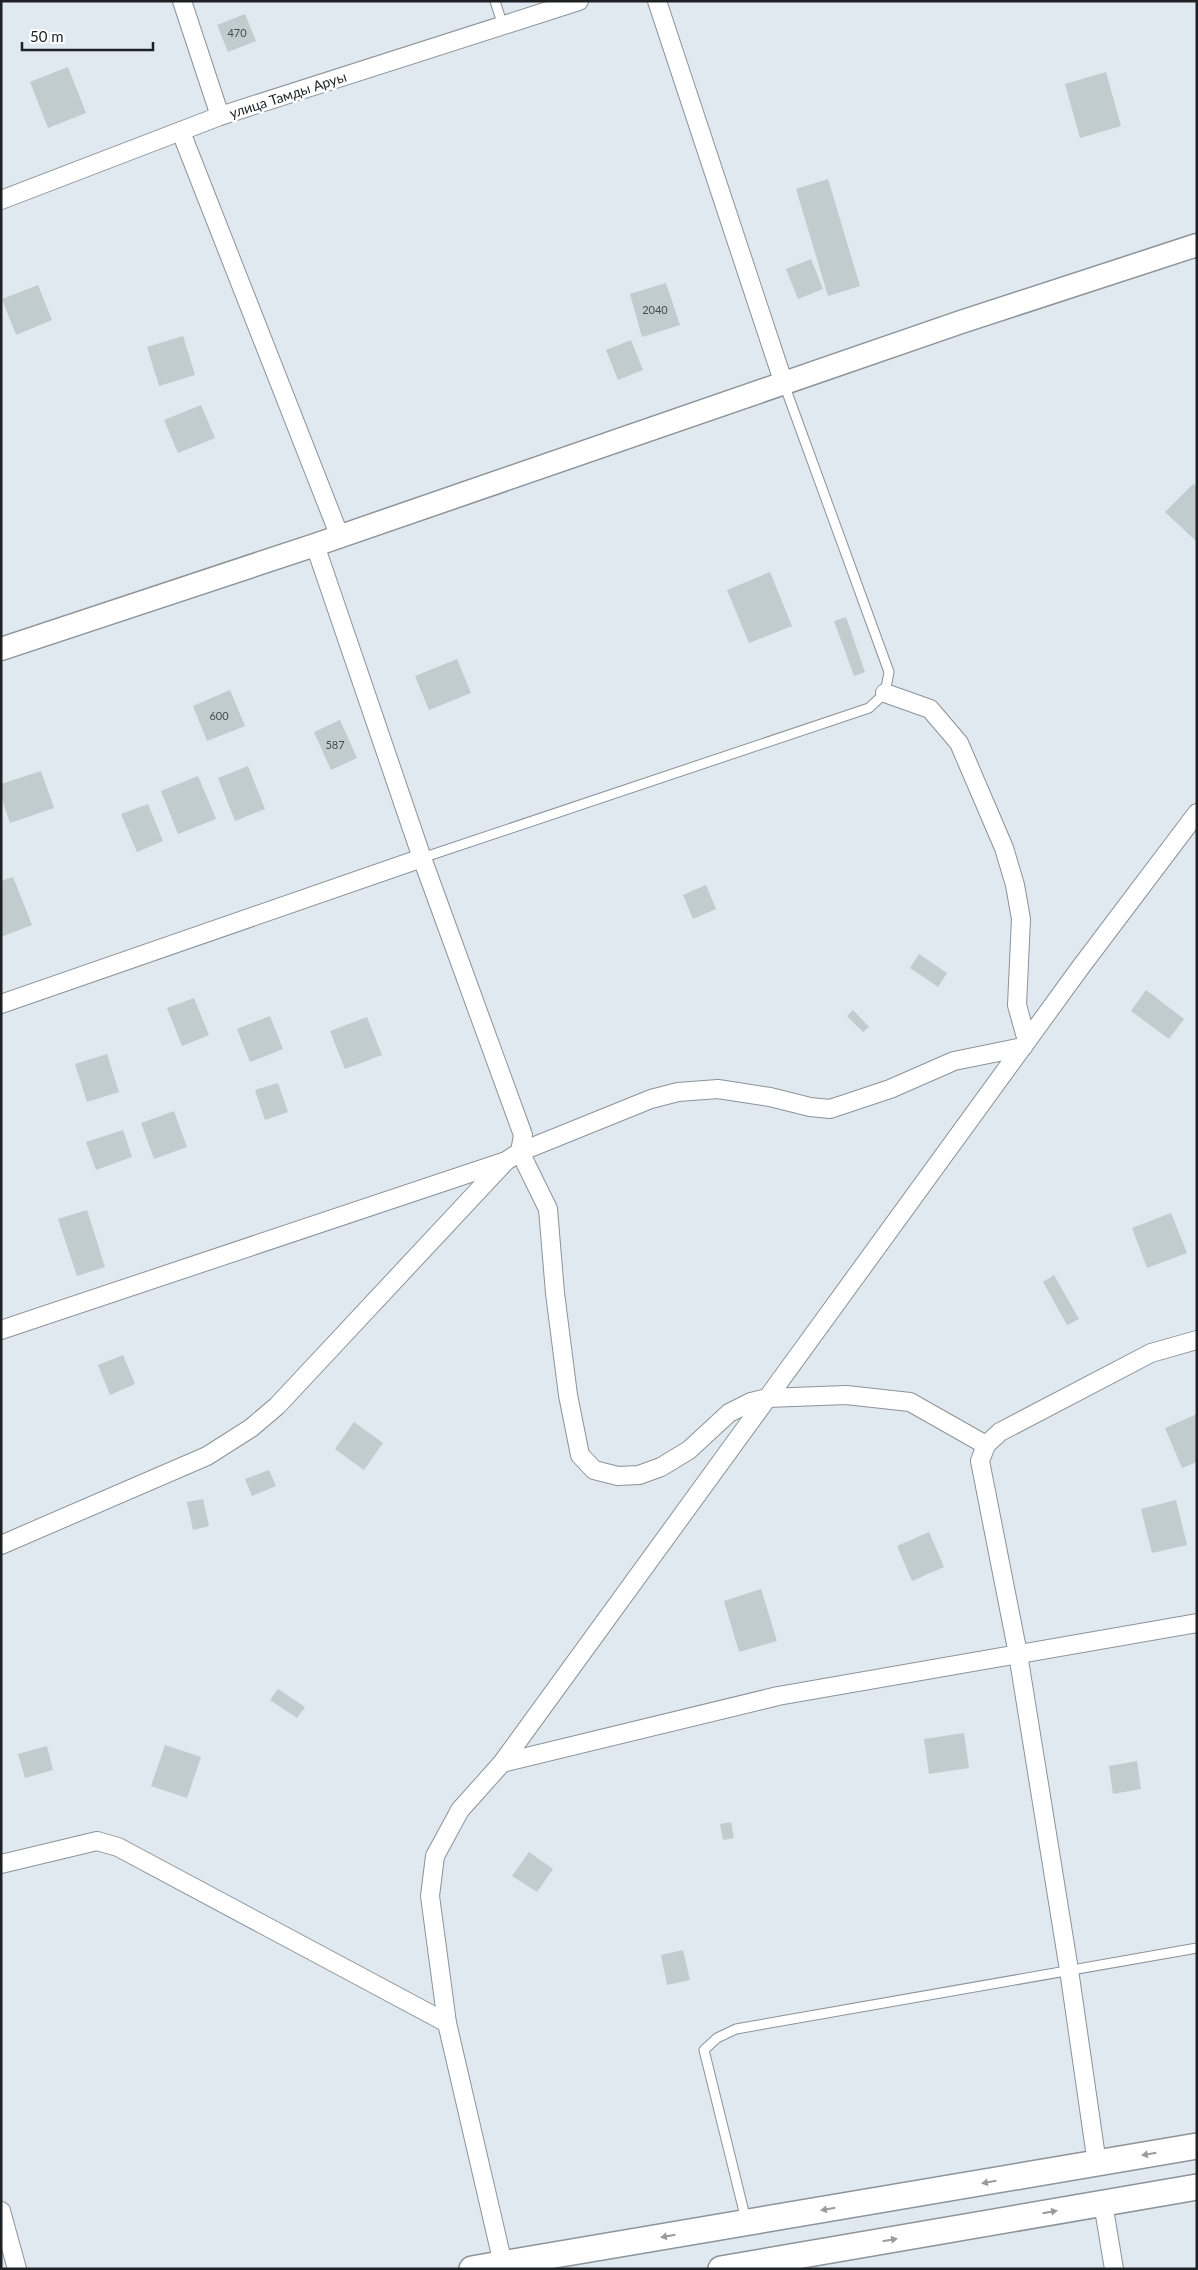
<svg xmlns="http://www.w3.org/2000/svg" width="1198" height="2270" font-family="Lato,sans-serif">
	<rect width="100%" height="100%" fill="#e0e8f0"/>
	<g fill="#c0ccce">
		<path d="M 245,14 L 256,41 L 228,52 L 217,25 Z"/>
		<path d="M 68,67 L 86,113 L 48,128 L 30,82 Z"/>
		<path d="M 1106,72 L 1121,126 L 1080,138 L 1065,84 Z"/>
		<path d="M 828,179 L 860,286 L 828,296 L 796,189 Z"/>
		<path d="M 811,259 L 823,289 L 798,299 L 786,269 Z"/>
		<path d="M 666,283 L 680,325 L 642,337 L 630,294 Z"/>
		<path d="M 38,285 L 52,320 L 16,335 L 2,299 Z"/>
		<path d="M 183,336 L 195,375 L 159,386 L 147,347 Z"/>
		<path d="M 631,340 L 643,370 L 618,380 L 606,350 Z"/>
		<path d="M 201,405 L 215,438 L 178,453 L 164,420 Z"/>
		<path d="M 1193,484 L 1197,487 L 1197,542 L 1165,512 Z"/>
		<path d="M 770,572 L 792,626 L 749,643 L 727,590 Z"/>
		<path d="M 846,617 L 865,672 L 854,676 L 834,621 Z"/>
		<path d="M 457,659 L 471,693 L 429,710 L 415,676 Z"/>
		<path d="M 230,690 L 245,726 L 207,741 L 193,706 Z"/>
		<path d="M 340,720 L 357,758 L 331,770 L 314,732 Z"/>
		<path d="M 248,766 L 265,809 L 235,821 L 218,778 Z"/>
		<path d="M 41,771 L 54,808 L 10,823 L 1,796 L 1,784 Z"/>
		<path d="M 198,776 L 216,819 L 178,834 L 161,791 Z"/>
		<path d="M 148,804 L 163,841 L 137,852 L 121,814 Z"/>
		<path d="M 13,877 L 32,925 L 1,937 L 1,881 Z"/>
		<path d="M 706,885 L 716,909 L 693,919 L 683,895 Z"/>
		<path d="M 919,954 L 947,973 L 938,987 L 910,968 Z"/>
		<path d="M 1146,990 L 1184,1019 L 1169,1039 L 1131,1011 Z"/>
		<path d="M 194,998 L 209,1035 L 182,1046 L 167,1008 Z"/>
		<path d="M 853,1010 L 869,1027 L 863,1032 L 847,1016 Z"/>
		<path d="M 270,1016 L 283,1049 L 250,1062 L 237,1029 Z"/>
		<path d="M 367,1017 L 382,1055 L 345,1069 L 330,1031 Z"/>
		<path d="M 107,1054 L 119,1092 L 87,1102 L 75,1064 Z"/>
		<path d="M 278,1083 L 288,1112 L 265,1120 L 255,1090 Z"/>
		<path d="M 174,1111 L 187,1147 L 154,1159 L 141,1123 Z"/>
		<path d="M 123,1130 L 132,1157 L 96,1170 L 86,1142 Z"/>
		<path d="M 87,1210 L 105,1267 L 77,1276 L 58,1219 Z"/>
		<path d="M 1171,1213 L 1187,1253 L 1147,1268 L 1132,1228 Z"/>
		<path d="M 1054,1275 L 1079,1319 L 1067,1325 L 1043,1282 Z"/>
		<path d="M 123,1355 L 135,1384 L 110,1395 L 98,1365 Z"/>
		<path d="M 1197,1414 L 1197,1462 L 1182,1468 L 1165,1428 Z"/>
		<path d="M 354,1422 L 383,1443 L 364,1470 L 335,1449 Z"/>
		<path d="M 269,1470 L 276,1486 L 252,1496 L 245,1479 Z"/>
		<path d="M 203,1499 L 209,1526 L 193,1530 L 187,1502 Z"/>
		<path d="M 1176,1500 L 1187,1545 L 1152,1553 L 1141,1509 Z"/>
		<path d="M 929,1532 L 944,1567 L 912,1581 L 897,1546 Z"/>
		<path d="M 761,1589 L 777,1641 L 739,1652 L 724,1601 Z"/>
		<path d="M 278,1689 L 305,1707 L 297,1718 L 270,1700 Z"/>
		<path d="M 964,1733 L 969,1768 L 929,1774 L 924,1739 Z"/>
		<path d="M 165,1745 L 201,1757 L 187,1798 L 151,1786 Z"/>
		<path d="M 47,1746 L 53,1770 L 25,1778 L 18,1754 Z"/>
		<path d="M 1137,1761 L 1141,1789 L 1113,1794 L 1109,1766 Z"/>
		<path d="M 731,1822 L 734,1838 L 723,1840 L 720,1824 Z"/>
		<path d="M 529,1852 L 553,1869 L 537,1892 L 512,1876 Z"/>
		<path d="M 683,1950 L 690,1980 L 667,1985 L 661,1955 Z"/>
	</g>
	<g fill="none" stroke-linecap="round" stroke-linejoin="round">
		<defs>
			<g id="service">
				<path d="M 495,1 L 503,26"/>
				<path d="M 422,858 L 869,708 L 885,693 L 889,672 L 784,384"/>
				<path d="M 746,2220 L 704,2050 L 717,2038 L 736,2029 L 1197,1948"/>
			</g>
			<g id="minor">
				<path d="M 182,1 L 220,116"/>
				<path d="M 657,1 L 784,384"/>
				<path d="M 181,132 L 340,537"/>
				<path d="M 1,200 L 220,116 L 579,1"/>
				<path d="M 885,693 L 930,709 L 959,743 L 1004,848 L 1015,885 L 1021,919 L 1017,1005 L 1027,1041"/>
				<path d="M 1,1004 L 422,858"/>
				<path d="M 1,1330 L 506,1161 L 520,1152 L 523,1135 L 422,858 L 315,545"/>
				<path d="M 986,1445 L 910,1402 L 846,1395 L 767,1398 L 751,1402 L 729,1413 L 689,1450 L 661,1467 L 639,1475 L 618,1476 L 594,1470 L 580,1455 L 568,1395 L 555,1293 L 548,1209 L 520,1152 L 651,1099 L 678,1092 L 718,1089 L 770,1097 L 810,1107 L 830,1109 L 890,1089 L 954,1061 L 1023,1047"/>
				<path d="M 1,1545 L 207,1456 L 251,1428 L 277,1406 L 505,1162"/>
				<path d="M 502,1763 L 778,1696 L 1197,1623"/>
				<path d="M 1,1864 L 97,1841 L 118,1847 L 447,2023"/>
				<path d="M 1097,2164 L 1069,1970 L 1018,1654 L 980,1461 L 986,1445 L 1000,1432 L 1151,1353 L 1197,1340"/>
				<path d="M 1103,2203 L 1114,2269"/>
				<path d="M 1,2211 L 17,2269"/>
				<path d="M 503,2264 L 447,2023 L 430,1896 L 435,1856 L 460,1810 L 502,1763 L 1080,968 L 1197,813"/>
			</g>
			<path id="tertiary" d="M 1,649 L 315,545 L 961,322 L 1197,245"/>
			<g id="secondary">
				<path d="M 472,2269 L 1197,2146"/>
				<path d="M 721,2269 L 1197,2187"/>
			</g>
		</defs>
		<use href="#service" stroke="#8c9399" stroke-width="11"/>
		<use href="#minor" stroke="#8c9399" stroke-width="20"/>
		<use href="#tertiary" stroke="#8c9399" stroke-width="25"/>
		<use href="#secondary" stroke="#8c9399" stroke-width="28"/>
		<use href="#service" stroke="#fff" stroke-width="9"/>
		<use href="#minor" stroke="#fff" stroke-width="18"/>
		<use href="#tertiary" stroke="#fff" stroke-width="22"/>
		<use href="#secondary" stroke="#fff" stroke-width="25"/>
	</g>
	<defs><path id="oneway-solid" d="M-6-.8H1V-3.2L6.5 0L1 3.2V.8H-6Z" transform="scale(1.25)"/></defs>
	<g fill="#9a9b9c">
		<use href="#oneway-solid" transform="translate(1149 2154) rotate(170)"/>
		<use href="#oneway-solid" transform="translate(989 2182) rotate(170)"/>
		<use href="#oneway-solid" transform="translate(828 2209) rotate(170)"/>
		<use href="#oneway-solid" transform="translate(1050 2212) rotate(-10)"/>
		<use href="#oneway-solid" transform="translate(668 2236) rotate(170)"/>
		<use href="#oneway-solid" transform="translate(890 2240) rotate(-10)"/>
	</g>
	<g text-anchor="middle" stroke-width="5" stroke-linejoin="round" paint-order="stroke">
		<g font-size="11" fill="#464c4e">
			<text x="237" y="37">470</text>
			<text x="655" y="314">2040</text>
			<text x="219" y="720">600</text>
			<text x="335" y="749">587</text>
		</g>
		<g font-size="14" fill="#1e2124" stroke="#fff">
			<text transform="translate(288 95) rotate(-18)" y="5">улица Тамды Аруы</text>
		</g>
	</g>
	<rect width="1198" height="2270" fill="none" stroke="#1e2124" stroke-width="5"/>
	<path d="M22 42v8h131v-8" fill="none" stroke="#1e2124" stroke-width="2.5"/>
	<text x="30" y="42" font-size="15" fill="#1e2124" stroke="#ffffff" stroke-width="4" paint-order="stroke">50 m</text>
</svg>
